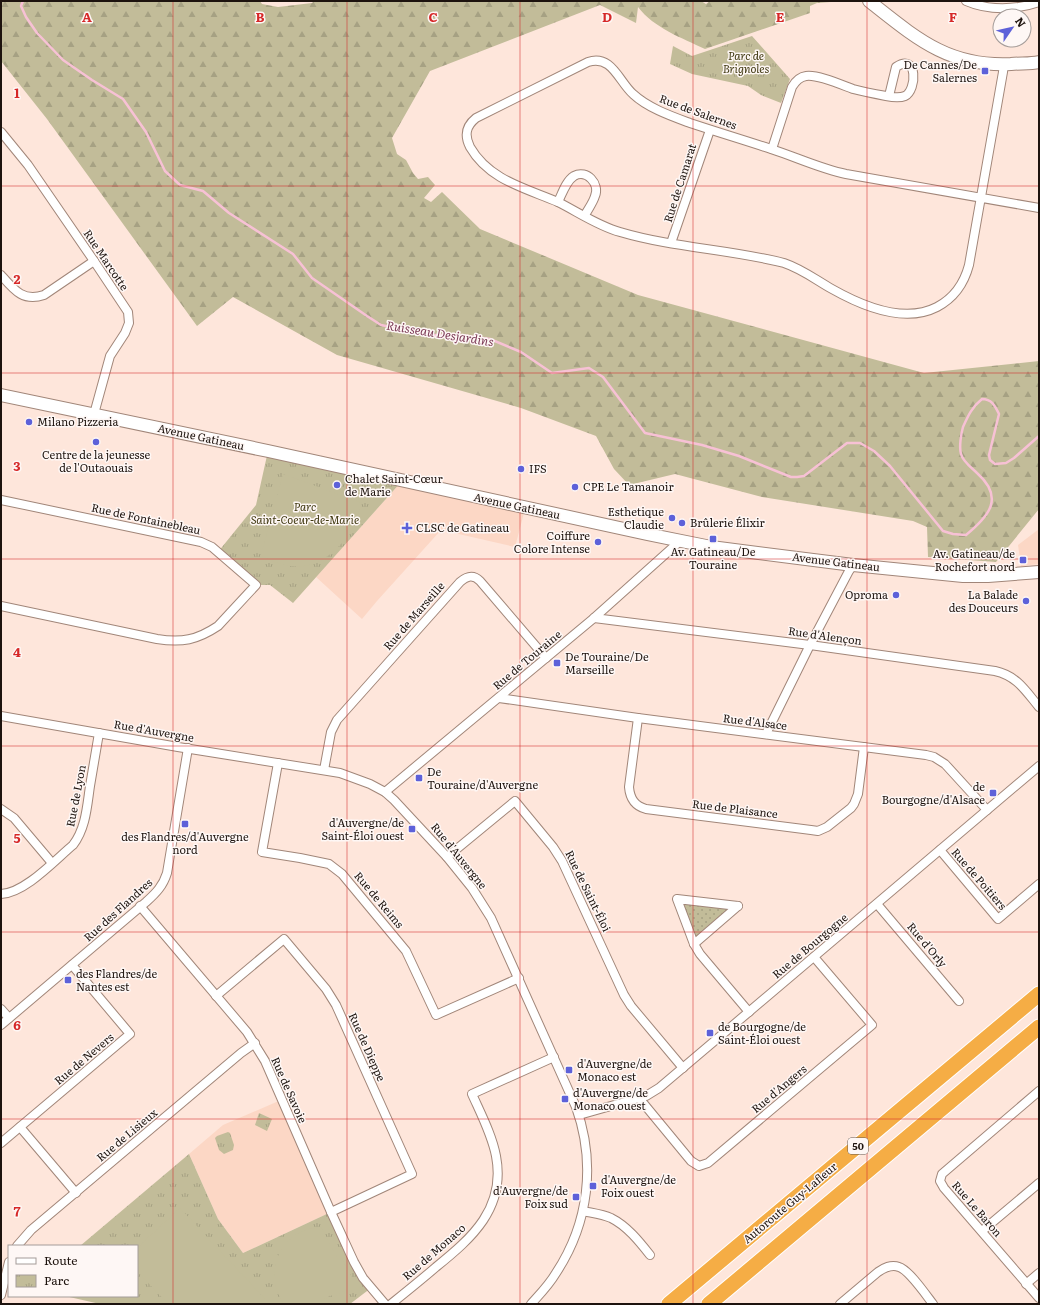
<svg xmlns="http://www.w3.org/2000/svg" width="1040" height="1305" font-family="Literata,serif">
	<defs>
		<pattern id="grass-dots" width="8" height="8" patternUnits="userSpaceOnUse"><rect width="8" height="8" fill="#c2bc99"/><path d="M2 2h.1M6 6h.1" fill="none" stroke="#a6a183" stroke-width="1.8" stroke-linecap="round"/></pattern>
		<pattern id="forest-firs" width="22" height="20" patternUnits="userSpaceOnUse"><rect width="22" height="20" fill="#c2bc99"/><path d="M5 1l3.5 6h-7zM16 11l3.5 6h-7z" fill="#a6a183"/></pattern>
		<pattern id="park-tufts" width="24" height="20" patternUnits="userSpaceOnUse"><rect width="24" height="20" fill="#c2bc99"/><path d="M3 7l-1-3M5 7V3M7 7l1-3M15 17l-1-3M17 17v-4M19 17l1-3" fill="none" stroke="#a6a183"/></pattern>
	</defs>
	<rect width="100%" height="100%" fill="#fee6db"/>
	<g fill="#fcd7c5">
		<path d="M 402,481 L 466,501 L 524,513 L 515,547 L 441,530 L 377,601 L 362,619 L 316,577 Z"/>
		<path d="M 1039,529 L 1039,564 L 1021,566 L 1018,545 Z"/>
		<path d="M 281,1100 L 331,1212 L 243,1253 L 218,1219 L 189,1154 L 223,1125 Z"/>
	</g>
	<path fill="url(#grass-dots)" d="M 677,899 L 738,906 L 694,944 Z"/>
	<path fill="url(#forest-firs)" d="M 1,1 L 260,1 L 262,4 L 278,7 L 312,3 L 314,1 L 701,1 L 706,4 L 710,1 L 845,1 L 817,3 L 810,6 L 810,13 L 705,49 C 682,38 654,28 638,7 L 636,23 L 600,5 L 430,71 L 392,138 L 397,154 L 406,160 L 413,173 L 418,179 L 428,177 L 435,185 L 424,198 L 431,202 L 442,192 L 480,229 L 638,295 L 924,373 L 1039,361 L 1039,509 L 996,562 L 928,557 L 927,527 L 913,521 L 762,497 L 675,474 L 629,485 L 614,469 L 596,436 L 521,408 L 337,355 L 233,297 L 197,326 L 47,119 L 1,61 Z"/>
	<g fill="url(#park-tufts)">
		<path d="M 752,36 L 790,79 L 781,103 L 761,95 L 748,86 L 692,74 L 670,64 L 673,46 L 692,56 Z"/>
		<path d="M 268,451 L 402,481 L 293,603 L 270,585 L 256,585 L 218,552 L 256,505 Z"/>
		<path d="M 259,1113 L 272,1119 L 267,1131 L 255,1125 Z"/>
		<path d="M 228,1132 L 230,1133 L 234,1145 L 233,1150 L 224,1154 L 219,1150 L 215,1138 L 217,1136 Z"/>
		<path d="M 189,1154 L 218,1219 L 243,1253 L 331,1212 L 371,1288 L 350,1304 L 100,1304 L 65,1296 L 137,1296 L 137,1246 L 80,1246 Z"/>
	</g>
	<g fill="#c2bc99">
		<path d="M 283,474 L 362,503 C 358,513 355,526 349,535 C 347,539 342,543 339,546 C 316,571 289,572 261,555 Z"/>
		<path d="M 180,1208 L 265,1299 L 260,1304 L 168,1304 L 137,1271 L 137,1248 Z"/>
		<path d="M 321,1227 L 339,1261 L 342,1259 L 352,1277 L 349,1287 L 333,1298 L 331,1295 L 317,1304 L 284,1304 C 265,1278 275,1241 306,1230 C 311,1228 316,1228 321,1227 Z"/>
	</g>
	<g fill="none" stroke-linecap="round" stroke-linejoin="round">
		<path stroke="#f7c1d5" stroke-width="2.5" d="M 23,1 L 21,6 L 26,17 L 37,33 L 63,60 L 92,80 L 123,99 L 146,132 L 165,171 L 180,185 L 203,191 L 229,213 L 293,254 L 312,278 L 367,316 L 381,325 L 396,328 L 413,330 L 434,335 L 461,335 L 490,339 L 521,352 L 552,373 L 589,368 L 603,377 L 645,433 L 702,445 L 739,456 L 791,477 L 797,477 L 804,476 L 847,443 L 860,443 L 874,451 L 890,466 L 943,531 L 953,534 L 966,535 C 989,516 1005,498 977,473 C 972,468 963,462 961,454 C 959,447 961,434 963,427 C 968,416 972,407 982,399 C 992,399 995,406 999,414 L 989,455 L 990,460 L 995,464 L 1006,463 L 1014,458 L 1039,436"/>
		<defs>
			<g id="street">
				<path d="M 966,1 C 989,11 1016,10 1039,2"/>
				<path d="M 1004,64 L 1003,72 L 969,265 C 964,284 954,298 937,307 C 904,324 862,306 832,289 C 816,280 802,269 784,263 C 730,249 674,248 620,232 C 598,226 578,212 558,202 C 525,188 489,180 470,147 C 464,135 466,126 476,118 L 588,62 C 612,54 619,82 633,94 C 648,108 671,116 690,123 C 717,132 744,140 771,149 C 796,157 821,169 846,174 L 1039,208"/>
				<path d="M 1,132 L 28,165 L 94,261 L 128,312 L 129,323 L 125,333 L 110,356 L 94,414"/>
				<path d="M 772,149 L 792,87 C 795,82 799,77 806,76 C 817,74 842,85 853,89 C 864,92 875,94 886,96 C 891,97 900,98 905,96 C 917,90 918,52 896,67 L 889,96"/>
				<path d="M 558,202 C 562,194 566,181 574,176 C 587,169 600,184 595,196 C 593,203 588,209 585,215"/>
				<path d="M 671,243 L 710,130"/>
				<path d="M 1,275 C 14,290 23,302 44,295 L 94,261"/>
				<path d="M 1,500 L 201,542 L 212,547 L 256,585 L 218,626 C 197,640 182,643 157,639 L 1,606"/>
				<path d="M 594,618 L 810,645 L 995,671 C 1017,676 1025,690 1039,707"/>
				<path d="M 499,698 L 638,718 L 926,755 L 934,757 L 945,764 L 987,810"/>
				<path d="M 1,716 L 178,747 L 340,773 L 370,784 L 385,792 L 394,800 L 447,857 L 472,888 L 491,918 L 576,1107 C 596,1163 589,1223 556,1273 C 549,1285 540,1294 531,1304"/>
				<path d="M 638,718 L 629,787 C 630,799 635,806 646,809 L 811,830 L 818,831 L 827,827 L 851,808 L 854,804 L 858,794 L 864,747"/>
				<path d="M 766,734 L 810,645 L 849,571 L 853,565"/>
				<path d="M 278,763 L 262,852 L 300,858 L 329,864 L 342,874 L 406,951 L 436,1015 L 519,978"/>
				<path d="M 324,770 L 331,732 L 337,720 L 460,582 C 467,576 473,574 480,581 L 546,658"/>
				<path d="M 385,792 L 594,618 L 680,541"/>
				<path d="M 1,809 L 14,818 L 52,863"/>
				<path d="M 940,850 L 998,919 L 1039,884"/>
				<path d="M 447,857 L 515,801 L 553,847 L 562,861 L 624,995 L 631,1006 L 683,1068"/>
				<path d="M 1,894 C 25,893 55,860 73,845 C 86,828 87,806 90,786 C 93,768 96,750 99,733"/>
				<path d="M 877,904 L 959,1001"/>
				<path d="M 140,906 L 247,1032 L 265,1061 L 331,1212 L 354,1262 L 363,1278 L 385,1304"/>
				<path d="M 738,906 L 677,899 L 694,944 L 700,954 L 749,1012"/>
				<path d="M 694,944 L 738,906"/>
				<path d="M 216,996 L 284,939 L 326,989 L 336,1005 L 412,1174 L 331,1212"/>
				<path d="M 1,1009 L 9,1018"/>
				<path d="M 1,1025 L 146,902 C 156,893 163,886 167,873 L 188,748"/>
				<path d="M 1039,1091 L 942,1174 L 940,1181 L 944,1188 L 1039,1298"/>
				<path d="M 639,1098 L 691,1161 L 699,1166 L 708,1163 L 872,1025 L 814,957"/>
				<path d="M 579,1115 L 639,1098 L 646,1096 L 659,1088 L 1039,766"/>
				<path d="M 20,1127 L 76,1193"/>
				<path d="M 1,1143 L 130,1034 L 72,965"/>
				<path d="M 583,1211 C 592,1213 602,1214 611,1218 C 627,1226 639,1241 650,1255"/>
				<path d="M 982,1231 L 1039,1183"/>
				<path d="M 17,1246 L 31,1230 L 241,1053 L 255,1043"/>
				<path d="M 1026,1284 L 1039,1273"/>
				<path d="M 1,1295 L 9,1262"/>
				<path d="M 391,1304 C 406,1292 421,1280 436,1267 C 472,1238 506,1208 496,1156 C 492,1135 481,1114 472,1094 L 554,1057"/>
				<path d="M 840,1304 L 878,1272 C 884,1268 891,1264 899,1267 C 909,1270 926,1295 933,1304"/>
			</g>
			<g id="secondary">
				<path d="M 869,1 C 916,38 948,67 1011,64 C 1021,63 1030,64 1039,62"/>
				<path d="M 1,395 L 268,451 L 647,534 L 711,547 L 853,565 L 963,576 L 988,576 L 1039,572"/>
			</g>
			<g id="highway">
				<path d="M 669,1304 L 1039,994"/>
				<path d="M 709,1304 L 1039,1027"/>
			</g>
		</defs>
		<use href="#street" stroke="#a18679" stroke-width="10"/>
		<use href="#secondary" stroke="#a18679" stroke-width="14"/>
		<use href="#highway" stroke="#fff" stroke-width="17"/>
		<use href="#street" stroke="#fff" stroke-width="8"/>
		<use href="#secondary" stroke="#fff" stroke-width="12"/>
		<use href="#highway" stroke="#f5ad45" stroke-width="15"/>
	</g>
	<path fill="none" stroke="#d62828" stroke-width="1" stroke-opacity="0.55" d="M 173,1 L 173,1304M 347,1 L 347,1304M 520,1 L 520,1304M 693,1 L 693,1304M 867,1 L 867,1304M 1,186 L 1039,186M 1,373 L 1039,373M 1,559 L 1039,559M 1,746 L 1039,746M 1,932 L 1039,932M 1,1119 L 1039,1119"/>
	<g fill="#5d61d9" stroke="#fef7f5" stroke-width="1.5">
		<rect x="981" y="67" width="8" height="8" rx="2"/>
		<circle cx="29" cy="422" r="4"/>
		<circle cx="96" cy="442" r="4"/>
		<circle cx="521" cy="469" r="4"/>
		<circle cx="337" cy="485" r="4"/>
		<circle cx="575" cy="487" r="4"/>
		<circle cx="672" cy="518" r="4"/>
		<circle cx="682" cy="523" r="4"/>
		<path d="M405 522h4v4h4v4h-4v4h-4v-4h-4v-4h4z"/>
		<rect x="709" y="535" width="8" height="8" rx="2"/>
		<circle cx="598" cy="542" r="4"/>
		<rect x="1019" y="556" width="8" height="8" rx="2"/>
		<circle cx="896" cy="595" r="4"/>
		<circle cx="1026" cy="601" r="4"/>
		<rect x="553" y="659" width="8" height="8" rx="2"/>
		<rect x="415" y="774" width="8" height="8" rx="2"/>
		<rect x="989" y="789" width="8" height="8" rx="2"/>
		<rect x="181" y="820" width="8" height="8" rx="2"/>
		<rect x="408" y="825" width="8" height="8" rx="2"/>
		<rect x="64" y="976" width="8" height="8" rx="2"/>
		<rect x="706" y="1029" width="8" height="8" rx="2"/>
		<rect x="565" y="1066" width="8" height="8" rx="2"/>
		<rect x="561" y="1095" width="8" height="8" rx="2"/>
		<rect x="589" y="1182" width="8" height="8" rx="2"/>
		<rect x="572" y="1193" width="8" height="8" rx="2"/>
	</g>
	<g text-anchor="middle" stroke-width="3" stroke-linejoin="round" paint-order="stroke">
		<rect fill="#fef7f5" stroke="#605753" stroke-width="1" x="848" y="1138" width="20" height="16" rx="3"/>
		<g font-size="10" font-weight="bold" fill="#1d130e">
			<text x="858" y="1150">50</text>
		</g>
		<g font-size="11" font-style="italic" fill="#3f3810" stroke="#fef7f5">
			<text x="746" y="60">Parc de<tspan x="746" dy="13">Brignoles</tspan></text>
			<text x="305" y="511">Parc<tspan x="305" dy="13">Saint-Coeur-de-Marie</tspan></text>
		</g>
		<g font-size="11" fill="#1d130e" stroke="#fef7f5" text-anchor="start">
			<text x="977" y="69" text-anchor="end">De Cannes/De<tspan x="977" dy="13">Salernes</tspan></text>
			<text x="37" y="426">Milano Pizzeria</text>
			<text x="96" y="459" text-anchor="middle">Centre de la jeunesse<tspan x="96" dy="13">de l'Outaouais</tspan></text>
			<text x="529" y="473">IFS</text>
			<text x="345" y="483">Chalet Saint-Cœur<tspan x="345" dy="13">de Marie</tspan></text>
			<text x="583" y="491">CPE Le Tamanoir</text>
			<text x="664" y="516" text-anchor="end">Esthetique<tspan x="664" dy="13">Claudie</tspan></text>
			<text x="690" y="527">Brûlerie Élixir</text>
			<text x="416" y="532">CLSC de Gatineau</text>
			<text x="590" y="540" text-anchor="end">Coiffure<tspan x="590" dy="13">Colore Intense</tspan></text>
			<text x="713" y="556" text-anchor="middle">Av. Gatineau/De<tspan x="713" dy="13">Touraine</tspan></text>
			<text x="1015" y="558" text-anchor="end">Av. Gatineau/de<tspan x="1015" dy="13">Rochefort nord</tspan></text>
			<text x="888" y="599" text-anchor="end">Oproma</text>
			<text x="1018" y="599" text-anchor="end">La Balade<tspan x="1018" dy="13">des Douceurs</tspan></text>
			<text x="565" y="661">De Touraine/De<tspan x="565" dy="13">Marseille</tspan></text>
			<text x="427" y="776">De<tspan x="427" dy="13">Touraine/d'Auvergne</tspan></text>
			<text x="985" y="791" text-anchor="end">de<tspan x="985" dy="13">Bourgogne/d'Alsace</tspan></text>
			<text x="404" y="827" text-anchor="end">d'Auvergne/de<tspan x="404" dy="13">Saint-Éloi ouest</tspan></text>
			<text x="185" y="841" text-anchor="middle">des Flandres/d'Auvergne<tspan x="185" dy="13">nord</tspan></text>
			<text x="76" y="978">des Flandres/de<tspan x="76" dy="13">Nantes est</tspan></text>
			<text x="718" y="1031">de Bourgogne/de<tspan x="718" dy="13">Saint-Éloi ouest</tspan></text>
			<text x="577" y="1068">d'Auvergne/de<tspan x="577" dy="13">Monaco est</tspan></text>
			<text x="573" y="1097">d'Auvergne/de<tspan x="573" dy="13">Monaco ouest</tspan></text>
			<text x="601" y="1184">d'Auvergne/de<tspan x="601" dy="13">Foix ouest</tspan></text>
			<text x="568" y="1195" text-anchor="end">d'Auvergne/de<tspan x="568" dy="13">Foix sud</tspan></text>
		</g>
		<g font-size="11" fill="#1d130e" stroke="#fef7f5">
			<text transform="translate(698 112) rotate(20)" y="4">Rue de Salernes</text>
			<text transform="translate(680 183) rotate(-72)" y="4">Rue de Camarat</text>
			<text transform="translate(106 260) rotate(56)" y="4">Rue Marcotte</text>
			<text transform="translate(201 437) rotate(12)" y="4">Avenue Gatineau</text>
			<text transform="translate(517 506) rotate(12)" y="4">Avenue Gatineau</text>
			<text transform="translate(146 519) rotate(12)" y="4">Rue de Fontainebleau</text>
			<text transform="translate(836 562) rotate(7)" y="4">Avenue Gatineau</text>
			<text transform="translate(414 616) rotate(-49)" y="4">Rue de Marseille</text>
			<text transform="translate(825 636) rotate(8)" y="4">Rue d'Alençon</text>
			<text transform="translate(527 660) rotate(-40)" y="4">Rue de Touraine</text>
			<text transform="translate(755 722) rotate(7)" y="4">Rue d'Alsace</text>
			<text transform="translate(154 731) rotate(10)" y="4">Rue d'Auvergne</text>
			<text transform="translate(76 796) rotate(-79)" y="4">Rue de Lyon</text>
			<text transform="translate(735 809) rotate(7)" y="4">Rue de Plaisance</text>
			<text transform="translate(459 856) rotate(51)" y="4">Rue d'Auvergne</text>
			<text transform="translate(979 879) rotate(49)" y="4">Rue de Poitiers</text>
			<text transform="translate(588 891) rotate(64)" y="4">Rue de Saint-Éloi</text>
			<text transform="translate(379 900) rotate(50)" y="4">Rue de Reims</text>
			<text transform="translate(118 910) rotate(-42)" y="4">Rue des Flandres</text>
			<text transform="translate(927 945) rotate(50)" y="4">Rue d'Orly</text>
			<text transform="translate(810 946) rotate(-40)" y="4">Rue de Bourgogne</text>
			<text transform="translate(367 1047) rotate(66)" y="4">Rue de Dieppe</text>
			<text transform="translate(84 1059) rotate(-40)" y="4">Rue de Nevers</text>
			<text transform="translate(779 1089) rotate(-40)" y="4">Rue d'Angers</text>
			<text transform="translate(289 1090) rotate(66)" y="4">Rue de Savoie</text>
			<text transform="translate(127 1135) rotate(-40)" y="4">Rue de Lisieux</text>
			<text transform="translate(790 1203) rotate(-40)" y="4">Autoroute Guy-Lafleur</text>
			<text transform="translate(977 1209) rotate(49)" y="4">Rue Le Baron</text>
			<text transform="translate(434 1252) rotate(-41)" y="4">Rue de Monaco</text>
		</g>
		<g font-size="12" font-style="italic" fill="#7b3955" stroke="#fef7f5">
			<text transform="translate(440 334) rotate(9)" y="4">Ruisseau Desjardins</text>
		</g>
	</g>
	<g font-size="13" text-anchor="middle" font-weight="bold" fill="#d62828" stroke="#fef7f5" stroke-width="3" stroke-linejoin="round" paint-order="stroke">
		<text x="87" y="22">A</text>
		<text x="260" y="22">B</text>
		<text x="433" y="22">C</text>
		<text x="607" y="22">D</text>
		<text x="780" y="22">E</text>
		<text x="953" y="22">F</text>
		<text x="17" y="98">1</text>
		<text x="17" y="284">2</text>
		<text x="17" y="471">3</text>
		<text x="17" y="657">4</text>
		<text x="17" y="843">5</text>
		<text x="17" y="1030">6</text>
		<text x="17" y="1216">7</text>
	</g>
	<rect width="1040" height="1305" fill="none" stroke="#1d130e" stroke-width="4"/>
	<rect x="8" y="1245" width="130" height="52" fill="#fef7f5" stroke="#a49c99"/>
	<rect x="16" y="1258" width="20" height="6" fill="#ffffff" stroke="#a49c99"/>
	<text x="44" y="1265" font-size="12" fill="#1d130e">Route</text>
	<rect x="16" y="1275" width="20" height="12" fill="url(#park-tufts)" stroke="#a49c99"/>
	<text x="44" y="1285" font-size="12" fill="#1d130e">Parc</text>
	<g transform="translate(1012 28) rotate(56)"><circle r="19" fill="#fef7f5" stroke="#a49c99"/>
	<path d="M0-3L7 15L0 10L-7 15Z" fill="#5d61d9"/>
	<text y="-6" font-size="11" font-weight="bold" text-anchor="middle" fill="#1d130e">N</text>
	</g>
</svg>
